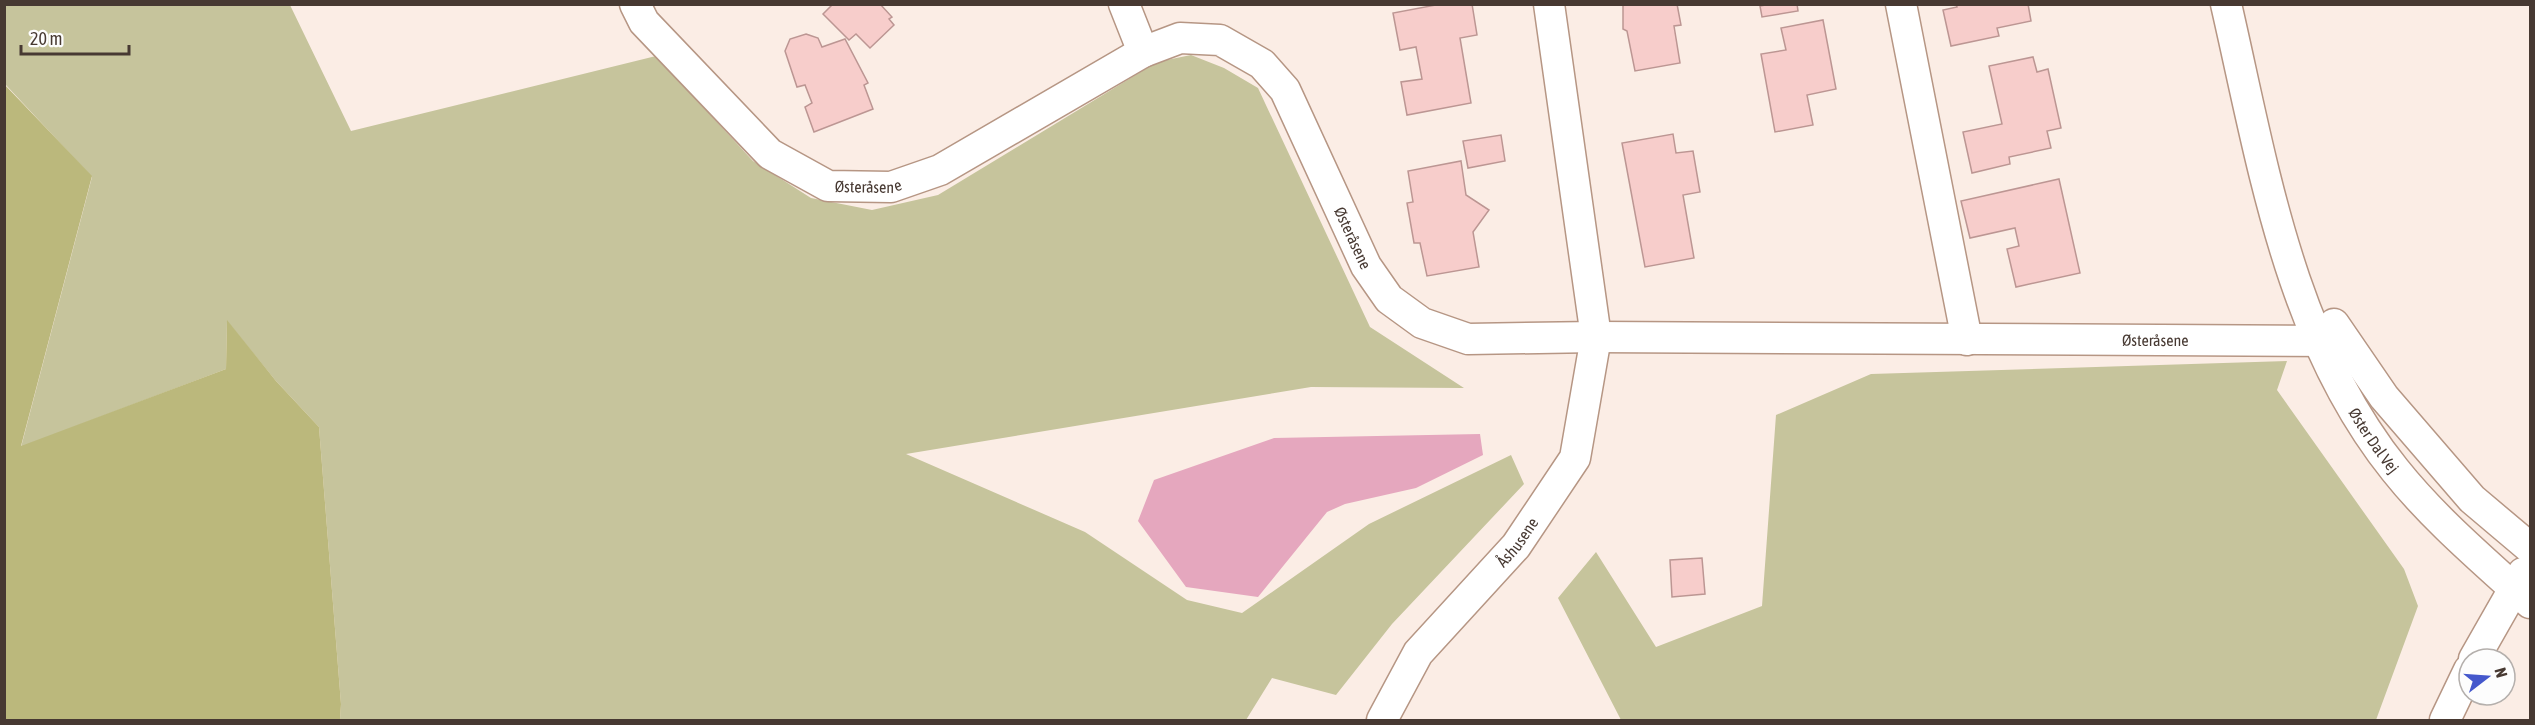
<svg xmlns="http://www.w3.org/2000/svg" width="2535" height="725" font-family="'Asap Condensed',sans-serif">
	<rect width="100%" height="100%" fill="#fbede5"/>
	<g fill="#c6c49c">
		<path d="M 5,4 L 290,5 L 351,131 L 656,56 L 753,161 L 811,198 L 872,210 L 938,195 L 1157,62 L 1191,55 L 1224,68 L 1258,88 L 1370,327 L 1464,388 L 1311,387 L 906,454 L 1085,532 L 1187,600 L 1242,613 L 1369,524 L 1511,455 L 1524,484 L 1392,624 L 1336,695 L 1272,678 L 1246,720 L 340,720 L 341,704 L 319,427 L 276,381 L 227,321 L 226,369 L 21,447 L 92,177 L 5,84 Z"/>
		<path d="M 2287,361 L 2277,390 L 2404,569 L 2418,606 L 2376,720 L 1621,720 L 1558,598 L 1596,552 L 1656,647 L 1762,606 L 1776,415 L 1871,374 Z"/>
	</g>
	<path fill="#bbb87c" d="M 4,84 L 92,176 L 21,446 L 226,369 L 227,320 L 276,381 L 319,427 L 341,704 L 340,720 L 5,720 Z"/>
	<path fill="#e5a7be" d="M 1480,434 L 1483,455 L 1416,488 L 1345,504 L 1327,512 L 1258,597 L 1186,587 L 1138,521 L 1154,480 L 1274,438 Z"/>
	<g fill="#f7cdcb" stroke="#bc9693" stroke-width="1.5">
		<path d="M 833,4 L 880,4 L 892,17 L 889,19 L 894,25 L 870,48 L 856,34 L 849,40 L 823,14 Z"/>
		<path d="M 1441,4 L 1472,4 L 1477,35 L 1460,38 L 1471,103 L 1407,115 L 1401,82 L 1422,79 L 1416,47 L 1400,50 L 1393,13 Z"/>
		<path d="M 1677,4 L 1681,25 L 1674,26 L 1680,63 L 1635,71 L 1627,31 L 1623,29 L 1623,4 Z"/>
		<path d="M 1771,4 L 1797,4 L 1798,11 L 1762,17 L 1760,6 Z"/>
		<path d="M 1956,4 L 2028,4 L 2031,21 L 1997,28 L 1999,36 L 1951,46 L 1943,10 L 1957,7 Z"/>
		<path d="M 1823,20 L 1836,89 L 1807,95 L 1813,125 L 1775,132 L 1761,54 L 1786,50 L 1781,28 Z"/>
		<path d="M 806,34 L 818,38 L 822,47 L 845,39 L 868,83 L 864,85 L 873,109 L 814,132 L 805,107 L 812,103 L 805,85 L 797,87 L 785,51 L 790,39 Z"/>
		<path d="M 2033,57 L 2037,72 L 2048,69 L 2061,128 L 2047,131 L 2051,148 L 2009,157 L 2010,164 L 1972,173 L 1963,132 L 2002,124 L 1989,66 Z"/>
		<path d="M 1673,134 L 1676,153 L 1693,151 L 1700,192 L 1683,195 L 1694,258 L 1645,267 L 1622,143 Z"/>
		<path d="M 1501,135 L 1505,161 L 1468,168 L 1463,141 Z"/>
		<path d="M 1461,161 L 1466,195 L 1489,210 L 1473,232 L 1479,267 L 1427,276 L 1420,243 L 1414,243 L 1407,203 L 1413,202 L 1408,171 Z"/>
		<path d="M 2059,179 L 2080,273 L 2016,287 L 2007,249 L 2019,246 L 2015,228 L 1970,238 L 1961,201 Z"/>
		<path d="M 1702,558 L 1705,594 L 1672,597 L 1670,560 Z"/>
	</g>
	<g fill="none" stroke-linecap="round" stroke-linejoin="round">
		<defs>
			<g id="street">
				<path id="s1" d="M 635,4 L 644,22 L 770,154 L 828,186 L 891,187 L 940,170 L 1143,52 L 1180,38 L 1220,40 L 1262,64 L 1285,90 L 1366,266 L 1389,299 L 1422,323 L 1468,339 L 1596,337 L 2344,341"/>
				<path d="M 1124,4 L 1143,52"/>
				<path d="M 1901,4 L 1967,340"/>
				<path id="s2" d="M 2226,4 C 2263,165 2289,338 2395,470 C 2434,519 2484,561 2530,603"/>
				<path d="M 2334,324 L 2384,397 L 2472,499 L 2530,548"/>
				<path d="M 2474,659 L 2523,573"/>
				<path id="s3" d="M 1382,720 L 1418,653 L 1516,546 L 1575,458 L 1596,337 L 1549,4"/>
				<path d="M 2445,720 L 2469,670"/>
			</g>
		</defs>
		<use href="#street" stroke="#b69684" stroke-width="33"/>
		<use href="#street" stroke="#fff" stroke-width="30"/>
	</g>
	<g text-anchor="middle" stroke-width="5" stroke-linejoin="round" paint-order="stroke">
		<g font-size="16" fill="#473932" stroke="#fdfdfd">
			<text dy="6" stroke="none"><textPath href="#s1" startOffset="309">Østeråsene</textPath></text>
			<text dy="6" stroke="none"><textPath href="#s1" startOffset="944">Østeråsene</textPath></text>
			<text dy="6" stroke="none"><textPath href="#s1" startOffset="1792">Østeråsene</textPath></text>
			<text dy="6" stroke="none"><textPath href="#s2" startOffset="464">Øster Dal Vej</textPath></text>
			<text dy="6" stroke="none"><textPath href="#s3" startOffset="225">Åshusene</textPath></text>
		</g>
	</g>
	<rect width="2535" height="725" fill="none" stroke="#473932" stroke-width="12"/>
	<g transform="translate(2487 677) rotate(73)"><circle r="28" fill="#fdfdfd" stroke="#b4afac" stroke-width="1.5"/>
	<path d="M0-4.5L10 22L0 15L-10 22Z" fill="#4558cc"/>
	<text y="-9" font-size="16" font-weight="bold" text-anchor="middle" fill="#473932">N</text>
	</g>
	<path d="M21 45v9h108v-9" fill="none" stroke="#473932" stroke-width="3"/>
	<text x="30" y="45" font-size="18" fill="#473932" stroke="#fdfdfd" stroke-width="4.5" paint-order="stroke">20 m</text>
</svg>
